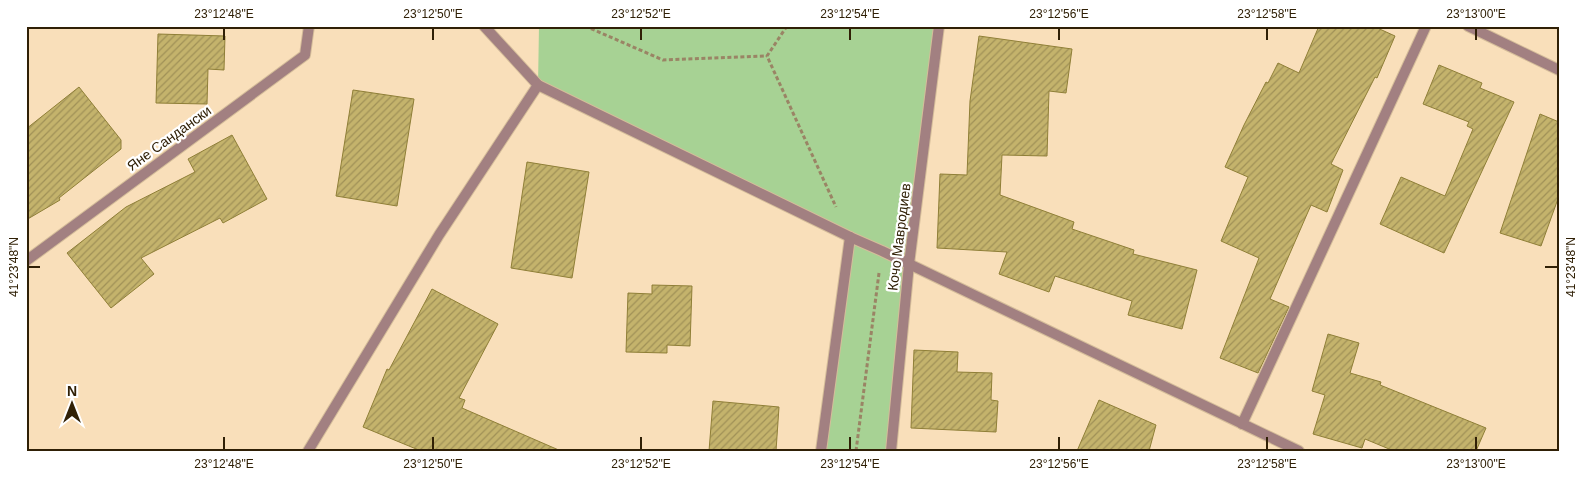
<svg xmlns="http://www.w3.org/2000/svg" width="1585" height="477" font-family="Helvetica,sans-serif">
	<defs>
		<pattern id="building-hatch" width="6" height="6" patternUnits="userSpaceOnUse" patternTransform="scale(1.25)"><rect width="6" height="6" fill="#c4b36c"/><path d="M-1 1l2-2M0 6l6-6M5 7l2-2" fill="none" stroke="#a09157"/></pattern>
	</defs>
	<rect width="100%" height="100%" fill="#f9dfba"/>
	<path fill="#a7d294" d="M 539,26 L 939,26 L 891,451 L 821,451 L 849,237 L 538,85 Z"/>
	<g fill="url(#building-hatch)" stroke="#8f7f37">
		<path d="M 1319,26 L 1373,26 L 1395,36 L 1377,78 L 1375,77 L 1331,164 L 1343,170 L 1327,212 L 1311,205 L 1270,299 L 1289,307 L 1258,373 L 1220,358 L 1259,258 L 1221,241 L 1248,177 L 1225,167 L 1244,125 L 1266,82 L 1268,83 L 1278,63 L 1299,73 Z"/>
		<path d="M 158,34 L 225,36 L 224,70 L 208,69 L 207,104 L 156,103 Z"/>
		<path d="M 979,36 L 1072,49 L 1066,93 L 1049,91 L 1047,156 L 1002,155 L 1000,195 L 1074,222 L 1072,229 L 1134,250 L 1133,254 L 1197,270 L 1182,329 L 1128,315 L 1132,301 L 1055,276 L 1049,292 L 999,274 L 1007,252 L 937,248 L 940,174 L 967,175 L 970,101 Z"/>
		<path d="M 1439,65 L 1482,83 L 1480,88 L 1514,102 L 1444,253 L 1380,224 L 1401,177 L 1445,196 L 1473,129 L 1467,126 L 1469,122 L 1423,104 Z"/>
		<path d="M 79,87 L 121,140 L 121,149 L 59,198 L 60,200 L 26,220 L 26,129 Z"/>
		<path d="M 353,90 L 414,99 L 397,206 L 336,196 Z"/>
		<path d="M 1540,114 L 1559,122 L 1559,196 L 1541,246 L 1500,233 Z"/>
		<path d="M 232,135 L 267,199 L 223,223 L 220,218 L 141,258 L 154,274 L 111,308 L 67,253 L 126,207 L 195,172 L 188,159 Z"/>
		<path d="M 527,162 L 589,172 L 572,278 L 511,268 Z"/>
		<path d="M 652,285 L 692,286 L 690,346 L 667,345 L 667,353 L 626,352 L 628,293 L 652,294 Z"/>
		<path d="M 432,289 L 498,324 L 459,398 L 465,400 L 462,408 L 561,451 L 421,451 L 363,427 L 387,369 L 389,370 Z"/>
		<path d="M 1328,334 L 1359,343 L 1350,373 L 1381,382 L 1380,385 L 1486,428 L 1476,451 L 1394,451 L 1365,439 L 1362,448 L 1313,434 L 1325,395 L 1312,391 Z"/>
		<path d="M 914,350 L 958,352 L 957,372 L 992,373 L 991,400 L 998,401 L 996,432 L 911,428 Z"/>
		<path d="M 1099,400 L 1156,425 L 1149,451 L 1077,451 Z"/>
		<path d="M 713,401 L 779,407 L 776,451 L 709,451 Z"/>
	</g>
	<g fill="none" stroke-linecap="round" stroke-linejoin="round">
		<defs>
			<g id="street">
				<path d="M 484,26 L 538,85 L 850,237 L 882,251 L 1299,451"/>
				<path d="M 1468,26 L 1559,70"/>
				<path d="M 26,261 L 305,55 L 309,26"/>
				<path d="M 1242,424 L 1426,26"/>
				<path d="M 308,451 L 439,235 L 538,85"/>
				<path d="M 821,451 L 850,237"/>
				<path d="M 891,451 L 909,264 L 939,26"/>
			</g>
		</defs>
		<use href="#street" stroke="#d5bd9a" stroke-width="12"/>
		<g stroke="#9a8465" stroke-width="3" stroke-dasharray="4 2.5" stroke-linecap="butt">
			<path d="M 585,26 L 663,60 L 767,56"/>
			<path d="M 787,26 L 767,56 L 836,207"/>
			<path d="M 856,451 L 879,273"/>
		</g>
		<use href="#street" stroke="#a28081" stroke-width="10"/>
	</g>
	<path fill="none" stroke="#302006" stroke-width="2" d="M 224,28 L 224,40M 433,28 L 433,40M 641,28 L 641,40M 850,28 L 850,40M 1059,28 L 1059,40M 1267,28 L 1267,40M 1476,28 L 1476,40M 28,267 L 40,267M 1545,267 L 1558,267M 224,437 L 224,450M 433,437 L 433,450M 641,437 L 641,450M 850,437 L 850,450M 1059,437 L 1059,450M 1267,437 L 1267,450M 1476,437 L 1476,450"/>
	<g text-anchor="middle" stroke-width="4.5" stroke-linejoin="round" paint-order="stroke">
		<g font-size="14" fill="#302006" stroke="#fff">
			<text transform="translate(169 138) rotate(-36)" y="5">Яне Сандански</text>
			<text transform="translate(899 237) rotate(-83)" y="5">Кочо Мавродиев</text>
		</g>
	</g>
	<rect width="1585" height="477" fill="none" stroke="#ffffff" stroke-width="55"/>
	<g transform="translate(72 404)" stroke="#ffffff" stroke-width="4" paint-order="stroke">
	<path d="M0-4L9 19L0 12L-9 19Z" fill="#302006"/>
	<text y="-8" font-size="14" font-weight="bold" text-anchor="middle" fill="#302006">N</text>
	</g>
	<rect x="28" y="28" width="1530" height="422" fill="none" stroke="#302006" stroke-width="2"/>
	<g font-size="12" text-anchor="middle" fill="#302006">
		<text x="224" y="18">23°12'48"E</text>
		<text x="433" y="18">23°12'50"E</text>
		<text x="641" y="18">23°12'52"E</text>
		<text x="850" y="18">23°12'54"E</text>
		<text x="1059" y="18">23°12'56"E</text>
		<text x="1267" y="18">23°12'58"E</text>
		<text x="1476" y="18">23°13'00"E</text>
		<text transform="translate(14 267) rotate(-90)" y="4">41°23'48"N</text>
		<text transform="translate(1571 267) rotate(-90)" y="4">41°23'48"N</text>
		<text x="224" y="468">23°12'48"E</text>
		<text x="433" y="468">23°12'50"E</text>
		<text x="641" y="468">23°12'52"E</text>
		<text x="850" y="468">23°12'54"E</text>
		<text x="1059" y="468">23°12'56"E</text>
		<text x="1267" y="468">23°12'58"E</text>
		<text x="1476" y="468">23°13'00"E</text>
	</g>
</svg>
